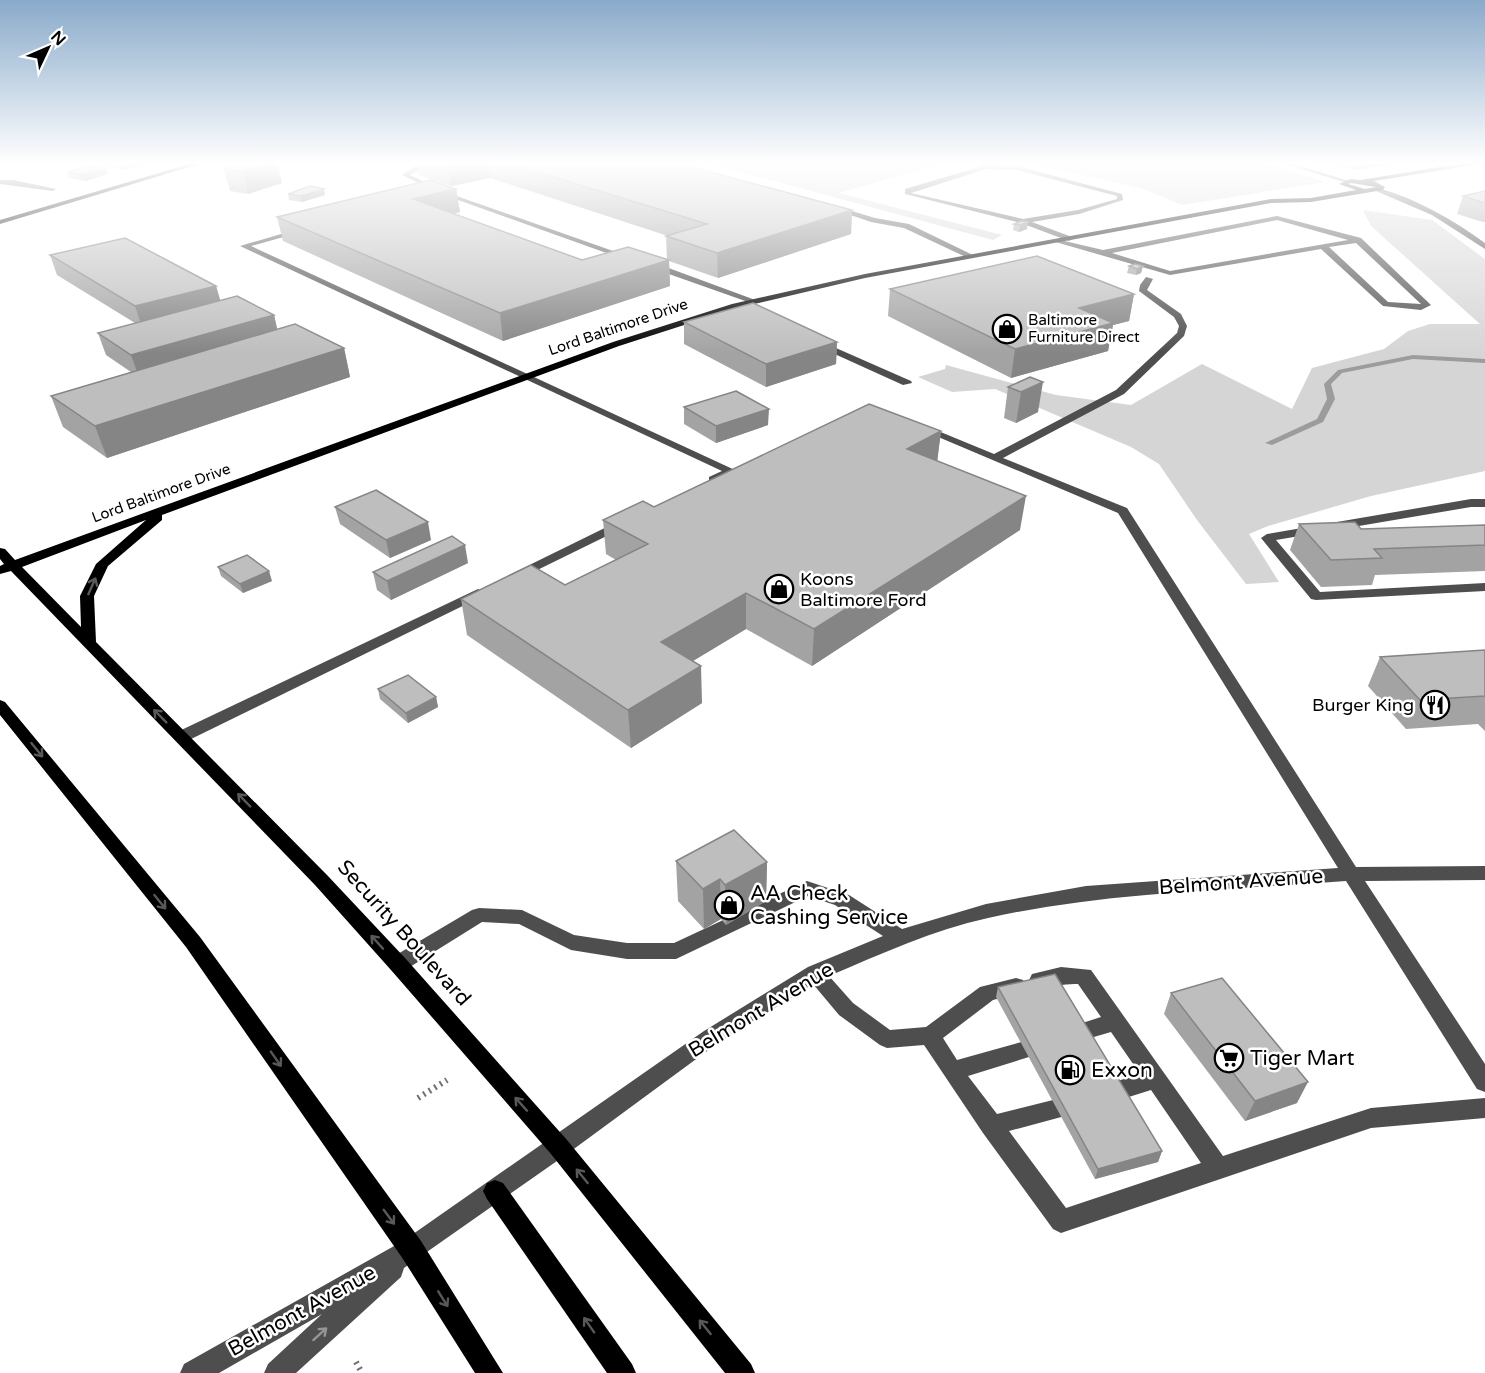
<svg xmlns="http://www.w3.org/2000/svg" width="1485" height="1373" viewBox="0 0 1485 1373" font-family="'Varela Round',sans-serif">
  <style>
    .green { fill: #d5d5d5 }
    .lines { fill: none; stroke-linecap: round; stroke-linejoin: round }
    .stream { fill: #9c9c9c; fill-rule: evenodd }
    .path { stroke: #707070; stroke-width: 6; stroke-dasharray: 2 4.5; stroke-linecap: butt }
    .minor { fill: #4e4e4e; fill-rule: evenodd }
    .major { fill: #000; fill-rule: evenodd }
    .wall { fill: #a3a3a3 }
    .shaded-wall { fill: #858585 }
    .building { fill: #bebebe; stroke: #858585; stroke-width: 1.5 }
    .oneway { stroke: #595959 }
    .oneway2 { stroke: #959595 }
    .labels { text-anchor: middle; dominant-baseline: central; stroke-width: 5; stroke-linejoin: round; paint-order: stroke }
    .far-poi-label { font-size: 15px; fill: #000; stroke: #fff; text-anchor: start }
    .far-street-label { font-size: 15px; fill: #000; stroke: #fff }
    .poi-label { font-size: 18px; fill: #000; stroke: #fff; text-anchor: start }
    .near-street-label { font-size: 21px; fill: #000; stroke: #fff }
    .near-poi-label { font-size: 21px; fill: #000; stroke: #fff; text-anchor: start }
  </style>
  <rect width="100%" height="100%" fill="#fff"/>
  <!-- green -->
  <g class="green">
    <path d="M703,162H948L839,193L1002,235L993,240Z"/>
    <path d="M1025,162H1258L1325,182L1182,205L1144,189Z"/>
    <path d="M1363,210L1432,220L1485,259V471L1371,496L1268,526L1249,534L1279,582L1246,584L1197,520L1159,464L1131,447L995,389L952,392L918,377L945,369L946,365L1056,395L1131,405L1202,364L1292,409L1312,368L1384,349L1408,331L1430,324H1480L1371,226Z"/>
  </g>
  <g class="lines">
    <!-- stream -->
    <path class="stream" d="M1413,355L1485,359V363L1413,359L1342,373L1331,384L1335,399L1323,422L1272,445L1265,443L1317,419L1327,399L1324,384L1338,370Z"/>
    <!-- path -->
    <g class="path">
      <path d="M418,1098L447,1080"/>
      <path d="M356,1362L362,1373"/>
    </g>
    <!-- minor -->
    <g class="minor">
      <path d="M429,162H438L410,175L448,193L633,258L626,260L444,195L402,175L414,167Z"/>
      <path d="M1277,162H1287L1349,181L1344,182Z"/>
      <path d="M986,165L1017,166L1122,194L1123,200L1079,214L1032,222L1072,237L1073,239L1069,241L1021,223L905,194V189ZM986,169L1017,170L1117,196V199L1078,210L1023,219L911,193Z"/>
      <path d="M0,180H13L56,189L53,191L0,184Z"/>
      <path d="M1378,188C1417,199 1452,219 1485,243V249L1432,215L1376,191Z"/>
      <path d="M832,205L875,218L909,224L975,256L968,258L904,228L871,222L830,208Z"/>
      <path d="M1277,216L1361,238L1431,305L1421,310L1383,306L1321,249L1170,275L1052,241L1056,239L1103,250ZM1277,220L1348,240L1170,271L1112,253ZM1356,243L1421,304L1388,302L1329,247Z"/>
      <path d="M298,229L305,231L251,246L737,471L717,481H709V477L722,471L240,246Z"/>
      <path d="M649,263H655L758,301L751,303L649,267Z"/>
      <path d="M1146,277L1153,279L1147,290L1181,314L1187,326L1184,336L1124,394L1003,458L1127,508L1356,867L1485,866V880L1365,881L1485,1064V1092L1477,1089L1346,881C1227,890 1105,892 988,918C933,930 881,954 829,976L853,1003L890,1030L926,1027L980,987L1016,978L1023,980L1026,986L1023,992L993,1000L943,1038L957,1060L1025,1041L1032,1044L1036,1050L1032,1056L968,1076L997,1114L1057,1099L1065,1102L1068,1109L1065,1116L1009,1131L1066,1208L1201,1163L1151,1090L1116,1101L1108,1098L1105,1091L1108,1084L1140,1074L1111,1032L1080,1041L1073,1038L1070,1032L1073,1026L1101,1017L1078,984C1064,983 1043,989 1032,986L1029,980L1032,974L1061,967L1091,970L1223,1156L1371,1108L1485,1098V1118L1371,1128L1061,1233L1053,1229L983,1133L924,1045L887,1048L880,1045L839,1015L813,984L718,1043L567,1154L404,1268L401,1277L296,1373H264L268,1364L322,1314L219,1373H180L184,1364L403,1241L704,1031L808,967L883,936L835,905L808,896L676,959H627L571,950L519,924L482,922L405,970L398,972L391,970L388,964L391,958L472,910L479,908L522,910L574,935L627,943H674L807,881L849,895L902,929L986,904L1086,886L1338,868L1118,513L917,428L922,425L926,426L994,454L1116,390L1177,333L1179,326L1174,317L1139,291L1140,285Z"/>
      <path d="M820,341L911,381L912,383L903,385L817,346L815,344Z"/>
      <path d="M1471,499H1485V507H1471L1276,540L1320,592L1485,583V591L1316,600L1311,599L1261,538L1267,534Z"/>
      <path d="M621,520L627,524L625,527L521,578L516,579L509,575Z"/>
      <path d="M478,589L485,593L483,596L187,741L181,742L173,737L175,733Z"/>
    </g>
    <!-- major -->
    <g class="major">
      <path d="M196,162H206L0,224V220Z"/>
      <path d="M1471,162L1485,163L1374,181L1385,187L1383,190L1311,202L1271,203L865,278L737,308L619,346L162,515V520L108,566L94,596L96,642L327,875L405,958L567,1140L751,1364L755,1373H725L551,1154L391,970L315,885L11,571L0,574V566L4,564L0,559V548L5,549L15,560L613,342L732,304L865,274L1271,199L1311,198L1356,190L1339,184L1350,179L1360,180ZM1351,183L1376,187L1365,189L1348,184ZM146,520L96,564L80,596L81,627L22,567Z"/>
      <path d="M0,700L5,702L200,937L421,1241L503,1373H475L403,1259L186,947L0,715Z"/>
      <path d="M495,1180L503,1183L632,1364L636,1373H607L487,1199L483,1191L487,1183Z"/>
    </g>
  </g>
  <!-- wall -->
  <g class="wall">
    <path d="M107,162H147V163L125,170L109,167Z"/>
    <path d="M248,162L282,183L248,194L230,191L224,169Z"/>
    <path d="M417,162H673L852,210L851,234L718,278L669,261L670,286L503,341L283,241L277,217L456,189L460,212L453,214L582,260H667L666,236H668L490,178L451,186L419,175Z"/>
    <path d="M1334,162H1409L1354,170L1334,164Z"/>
    <path d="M106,168L108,174L85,181L69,178L67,172Z"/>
    <path d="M1485,191V222H1483L1457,214L1463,196Z"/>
    <path d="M288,194L325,195L302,202L289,200Z"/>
    <path d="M1022,221L1027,229L1019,232L1013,230L1014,224Z"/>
    <path d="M50,255L216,286L220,301L274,315L277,329L344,348L350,377L107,458L63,427L51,396L131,372L106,355L98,333L135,323L57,275Z"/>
    <path d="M1129,266H1143L1141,273L1136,275L1127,273Z"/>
    <path d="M890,289L1134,294L1129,321L1113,325L1108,351L1011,378L888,316Z"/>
    <path d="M684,322L837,342L836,364L766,387L684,344Z"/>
    <path d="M1030,377L1038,412L1016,423L1004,418L1008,387Z"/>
    <path d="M684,407L768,425L716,443L684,424Z"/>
    <path d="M941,431L937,461L1020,530L812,666L746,629L693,661L702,703L631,748L467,635L461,599L565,585L616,560L606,554L603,520Z"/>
    <path d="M335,507L431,540L390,558L340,524Z"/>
    <path d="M1299,524L1361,529L1485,525V571L1375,575L1372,585L1321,587L1290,550Z"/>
    <path d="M468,563L391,600L377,590L373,572Z"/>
    <path d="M218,567L272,581L243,593L221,576Z"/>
    <path d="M1485,650V731L1478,724L1406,729L1368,686L1380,657Z"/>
    <path d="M378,689L436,697L438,707L408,723L380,699Z"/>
    <path d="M676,861L767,862L766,901L726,925L721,919L704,929L678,901Z"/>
    <path d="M998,987L1162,1151L1158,1162L1095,1179L996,997Z"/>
    <path d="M1171,993L1297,1103L1245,1121L1164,1014Z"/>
  </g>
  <!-- shaded-wall -->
  <g class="shaded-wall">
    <path d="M130,162H147V163L125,170L124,164Z"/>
    <path d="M277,162L282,183L248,194L243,172Z"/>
    <path d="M461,162H488L490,178L451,186L448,165Z"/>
    <path d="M1357,162H1409L1354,170Z"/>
    <path d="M106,168L108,174L85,181L83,175Z"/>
    <path d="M324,189L325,195L302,202L301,196Z"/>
    <path d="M456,189L460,212L417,222L413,199Z"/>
    <path d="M852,210L851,234L718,278L717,253Z"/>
    <path d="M1028,222L1027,229L1019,232L1020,225Z"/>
    <path d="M669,260L670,286L503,341L500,313Z"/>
    <path d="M1143,266L1141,273L1136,275L1137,269Z"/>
    <path d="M216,286L222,306L142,327L135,306Z"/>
    <path d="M1134,294L1129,321L1113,325L1108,351L1011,378L1015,349L1079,308Z"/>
    <path d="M274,315L279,337L139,377L131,355Z"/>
    <path d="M837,342L836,364L766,387V364Z"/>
    <path d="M344,348L350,377L107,458L95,426Z"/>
    <path d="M1043,382L1038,412L1016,423L1021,392Z"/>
    <path d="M769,409L768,425L716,443V426Z"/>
    <path d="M941,431L937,463L907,449Z"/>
    <path d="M1026,496L1020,530L812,666L814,629Z"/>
    <path d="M428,522L431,540L390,558L386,540Z"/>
    <path d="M465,545L468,563L391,600L387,581Z"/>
    <path d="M269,571L272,581L243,593L240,584Z"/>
    <path d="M746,593V629L663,679L661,642Z"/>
    <path d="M701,666L702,703L631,748L628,710Z"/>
    <path d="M436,697L438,707L408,723L406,713Z"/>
    <path d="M767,862L766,901L726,925L725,885Z"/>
    <path d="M720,879L721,919L704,929L703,889Z"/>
    <path d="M1308,1082L1297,1103L1245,1121L1255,1101Z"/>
    <path d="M1162,1151L1158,1162L1095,1179L1098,1169Z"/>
  </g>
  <!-- building -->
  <g class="building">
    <path d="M112,162H130L124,164Z"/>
    <path d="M248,162H276L243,172L224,169Z"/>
    <path d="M439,162H461L448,165Z"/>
    <path d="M505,162H673L852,210L717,253L666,236L707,224Z"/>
    <path d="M91,165L106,168L83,175L67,172Z"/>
    <path d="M430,180L456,189L413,199L582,260L628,247L669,260L500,313L277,217Z"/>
    <path d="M310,186L324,189L301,196L288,194Z"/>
    <path d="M1485,191V203L1463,196Z"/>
    <path d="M1022,221L1028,222L1020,225L1014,224Z"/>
    <path d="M125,238L216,286L135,306L50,255Z"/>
    <path d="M1037,256L1134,294L1079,308L1113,323L1015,349L890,289Z"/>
    <path d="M1135,264L1143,266L1137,269L1129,266Z"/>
    <path d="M237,296L274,315L131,355L98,333Z"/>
    <path d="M753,303L837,342L766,364L684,322Z"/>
    <path d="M295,324L344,348L95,426L51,396Z"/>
    <path d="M1030,377L1043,382L1021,392L1008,387Z"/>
    <path d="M736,391L769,409L716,426L684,407Z"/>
    <path d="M869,404L941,431L907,449L1026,496L814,629L746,593L661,642L701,666L628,710L461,599L531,565L565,585L648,544L603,520L643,501L654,507Z"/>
    <path d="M376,490L428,522L386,540L335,507Z"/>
    <path d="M1355,522L1361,529L1485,525V545L1374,549L1382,558L1331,560L1299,524Z"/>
    <path d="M452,536L465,545L387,581L373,572Z"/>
    <path d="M247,555L269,571L240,584L218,567Z"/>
    <path d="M1485,650V696L1420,700L1380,657Z"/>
    <path d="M408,675L436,697L406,713L378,689Z"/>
    <path d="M734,830L767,862L725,885L720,879L703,889L676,861Z"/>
    <path d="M1055,974L1162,1151L1098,1169L998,987Z"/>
    <path d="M1222,978L1308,1082L1255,1101L1171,993Z"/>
  </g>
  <!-- one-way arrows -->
  <defs><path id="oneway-shaft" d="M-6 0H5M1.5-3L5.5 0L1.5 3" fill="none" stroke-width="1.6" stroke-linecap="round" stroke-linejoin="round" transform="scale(1.5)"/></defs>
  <g class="oneway">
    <use href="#oneway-shaft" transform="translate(92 586) rotate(-66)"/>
    <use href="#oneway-shaft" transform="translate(160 716) rotate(-135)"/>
    <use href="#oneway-shaft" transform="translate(37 750) rotate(51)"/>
    <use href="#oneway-shaft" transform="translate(244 800) rotate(-134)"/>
    <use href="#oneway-shaft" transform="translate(160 902) rotate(51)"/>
    <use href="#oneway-shaft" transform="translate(377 942) rotate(-132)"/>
    <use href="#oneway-shaft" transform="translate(276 1059) rotate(55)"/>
    <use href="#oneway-shaft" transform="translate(521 1104) rotate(-132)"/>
    <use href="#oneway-shaft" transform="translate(582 1176) rotate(-129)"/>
    <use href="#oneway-shaft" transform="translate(389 1217) rotate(54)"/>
    <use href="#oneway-shaft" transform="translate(443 1299) rotate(58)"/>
    <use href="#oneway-shaft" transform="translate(589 1325) rotate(-125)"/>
    <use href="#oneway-shaft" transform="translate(705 1327) rotate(-129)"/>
  </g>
  <use class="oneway2" href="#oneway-shaft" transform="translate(320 1334) rotate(-42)"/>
  <!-- sky -->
  <linearGradient id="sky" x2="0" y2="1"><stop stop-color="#89aaca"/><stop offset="0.46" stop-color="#fff"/><stop offset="1" stop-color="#fff" stop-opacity="0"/></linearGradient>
  <rect width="1485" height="354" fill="url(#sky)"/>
  <!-- icons -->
  <defs>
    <g id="shop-ring" transform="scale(1.5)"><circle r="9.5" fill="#fff" stroke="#000" stroke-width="1.5"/><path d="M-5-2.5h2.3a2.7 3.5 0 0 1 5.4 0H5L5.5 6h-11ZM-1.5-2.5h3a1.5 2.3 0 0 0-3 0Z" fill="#000"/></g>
    <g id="restaurant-ring" transform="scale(1.5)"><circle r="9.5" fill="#fff" stroke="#000" stroke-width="1.5"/><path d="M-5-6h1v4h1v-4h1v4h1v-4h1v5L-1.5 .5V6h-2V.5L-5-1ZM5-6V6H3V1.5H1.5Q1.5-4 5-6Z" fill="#000"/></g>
    <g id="supermarket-ring" transform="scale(1.5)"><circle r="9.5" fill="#fff" stroke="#000" stroke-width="1.5"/><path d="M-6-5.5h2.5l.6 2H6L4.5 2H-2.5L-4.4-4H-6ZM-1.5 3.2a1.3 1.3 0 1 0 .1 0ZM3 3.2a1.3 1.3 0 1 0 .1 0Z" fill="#000"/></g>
    <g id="fuel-ring" transform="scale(1.5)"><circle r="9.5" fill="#fff" stroke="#000" stroke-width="1.5"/><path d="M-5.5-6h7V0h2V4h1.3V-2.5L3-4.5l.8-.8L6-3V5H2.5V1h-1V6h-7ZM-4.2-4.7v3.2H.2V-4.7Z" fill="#000"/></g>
  </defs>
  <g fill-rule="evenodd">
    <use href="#shop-ring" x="1007" y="329"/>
    <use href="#shop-ring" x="779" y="589"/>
    <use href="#restaurant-ring" x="1435" y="705"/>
    <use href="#shop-ring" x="729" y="905"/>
    <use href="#supermarket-ring" x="1229" y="1058"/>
    <use href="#fuel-ring" x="1070" y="1070"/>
  </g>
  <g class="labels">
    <!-- far-poi labels -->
    <g class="far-poi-label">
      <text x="1028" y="320">Baltimore<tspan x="1028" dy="17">Furniture Direct</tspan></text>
    </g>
    <!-- far-street labels -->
    <g class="far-street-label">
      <text transform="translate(618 327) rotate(-19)">Lord Baltimore Drive</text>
      <text transform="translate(161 493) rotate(-20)">Lord Baltimore Drive</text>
    </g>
    <!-- poi labels -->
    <g class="poi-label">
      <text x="800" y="579">Koons<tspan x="800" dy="21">Baltimore Ford</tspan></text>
      <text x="1414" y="705" text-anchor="end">Burger King</text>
    </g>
    <!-- near-street labels -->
    <g class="near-street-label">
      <text transform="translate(1241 882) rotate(-4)">Belmont Avenue</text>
      <text transform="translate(404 933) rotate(48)">Security Boulevard</text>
      <text transform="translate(761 1010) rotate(-31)">Belmont Avenue</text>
      <text transform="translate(302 1311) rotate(-29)">Belmont Avenue</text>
    </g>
    <!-- near-poi labels -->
    <g class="near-poi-label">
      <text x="750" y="893">AA Check<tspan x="750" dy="24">Cashing Service</tspan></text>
      <text x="1250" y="1058">Tiger Mart</text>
      <text x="1091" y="1070">Exxon</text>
    </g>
  </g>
  <!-- north arrow -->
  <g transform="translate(48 48) rotate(46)" stroke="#ffffff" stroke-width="4.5" paint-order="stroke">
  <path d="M0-4.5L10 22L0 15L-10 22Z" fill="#000000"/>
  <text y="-9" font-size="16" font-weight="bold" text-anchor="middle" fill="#000000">N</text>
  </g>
</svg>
